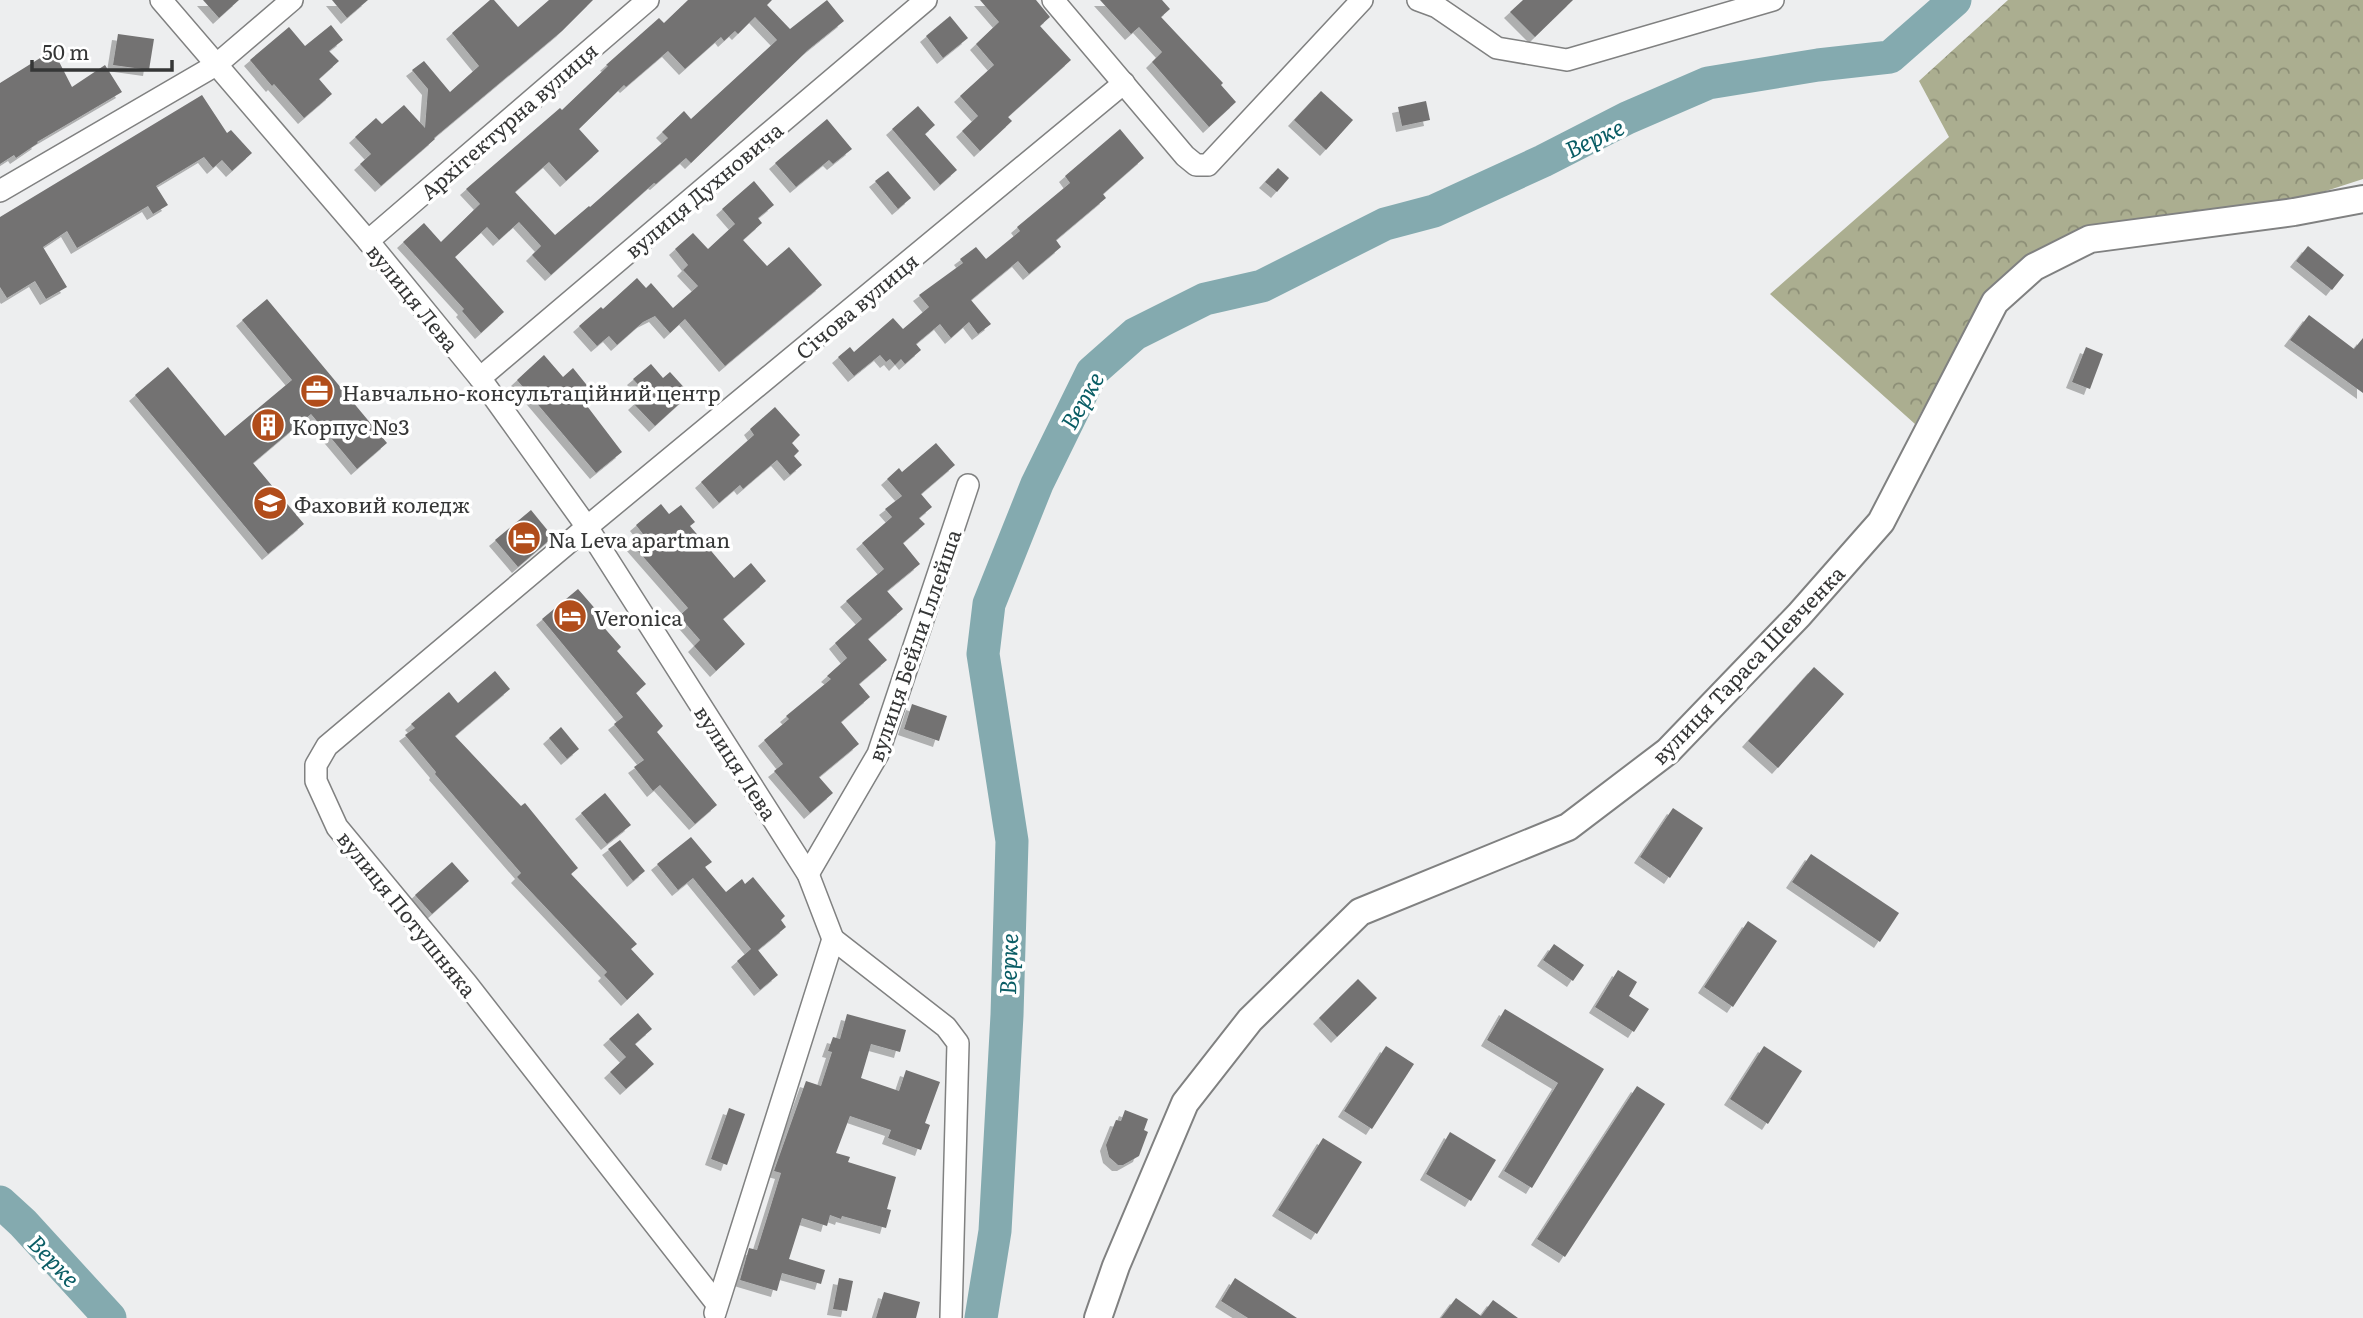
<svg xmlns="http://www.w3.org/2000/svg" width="2363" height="1318" viewBox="0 0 2363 1318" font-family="Literata,serif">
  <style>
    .forest { fill: url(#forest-crowns) }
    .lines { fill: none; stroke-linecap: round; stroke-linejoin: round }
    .river { stroke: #84aaaf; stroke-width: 33 }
    .building { fill: #737272; fill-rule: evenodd; filter: url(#shadow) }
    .minor-casing { stroke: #808181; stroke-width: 24 }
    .tertiary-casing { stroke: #808181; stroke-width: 30 }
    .minor { stroke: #fff; stroke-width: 21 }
    .tertiary { stroke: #fff; stroke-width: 26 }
    .labels { text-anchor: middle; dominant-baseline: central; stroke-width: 7; stroke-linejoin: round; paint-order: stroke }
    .street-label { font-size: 21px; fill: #353636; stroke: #fff }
    .poi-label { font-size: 21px; fill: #353636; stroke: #fff; text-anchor: start }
    .water-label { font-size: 23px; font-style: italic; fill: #0a5d65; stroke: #fff }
  </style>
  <defs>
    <pattern id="forest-crowns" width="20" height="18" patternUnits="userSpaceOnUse" patternTransform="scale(1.75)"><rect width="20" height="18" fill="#abae90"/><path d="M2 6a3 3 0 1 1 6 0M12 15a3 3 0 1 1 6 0" fill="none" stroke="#8c8e76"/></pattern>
    <filter id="shadow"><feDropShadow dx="-6" dy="6" stdDeviation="0" flood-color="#0004"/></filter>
  </defs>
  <rect width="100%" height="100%" fill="#edeeef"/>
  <!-- forest -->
  <path class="forest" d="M2008,0H2363V179L2295,201L2091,226L1984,297L1915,424L1770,294L1949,137L1919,81Z"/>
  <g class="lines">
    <!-- river -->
    <g class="river">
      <path d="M0,1202L23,1223L110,1318"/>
      <path d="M981,1318L995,1231L1007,1015L1012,841L983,654L989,604L1037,484L1092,372L1135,334L1205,299L1262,286L1385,224L1434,211L1543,161L1627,118L1708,83L1818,65L1890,57L1955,0"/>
    </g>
  </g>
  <!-- building -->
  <g class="building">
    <path d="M203,0H239L219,18Z"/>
    <path d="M332,0H368L347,18Z"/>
    <path d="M490,0H494L518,27L549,0H593L562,31L434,138L435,139L381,186L360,164L371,154L355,137L376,118L382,124L404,105L425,128L428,89L412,70L424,61L450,92L479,66L452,33Z"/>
    <path d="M688,0H772L767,5L790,29L827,0L844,21L808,50L691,163L686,158L656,184L654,183L551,275L532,255L541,246L519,222L499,240L487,227L455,257L504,312L481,333L462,311L464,309L403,242L424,223L441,242L480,204L466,189L560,108L562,110L608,66L606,65L659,18L664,23ZM755,17L777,40L691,119L684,111L662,132L668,138L590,207L589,206L555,235L515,192L549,162L566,181L599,151L579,129L624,85L626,87L668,51L685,69L721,37L724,41L735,31L738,34Z"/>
    <path d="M980,0H1036L1050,17L1040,26L1071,60L1008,117L1012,121L980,151L962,131L978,116L960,96L994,65L976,44L999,22Z"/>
    <path d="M1100,0H1162L1170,9L1161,17L1223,83L1221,85L1236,102L1209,127L1152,62L1162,52L1139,27L1131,34Z"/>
    <path d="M1523,0H1573L1535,37L1510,12Z"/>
    <path d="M950,16L968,38L943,58L926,36Z"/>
    <path d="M331,25L343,40L329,51L339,61L319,79L332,94L304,118L274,84L272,86L250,60L289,27L305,46Z"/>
    <path d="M118,34L154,39L149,70L113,65Z"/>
    <path d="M53,50L72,87L105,65L122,92L37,142L38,143L16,158L14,155L0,164V83Z"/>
    <path d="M1321,91L1353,120L1326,150L1294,120Z"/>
    <path d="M202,95L227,133L231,130L252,153L232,171L222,160L213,168L204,157L156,186L168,205L153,214L148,206L77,248L67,231L43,247L67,287L46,299L35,281L7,298L0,287V217Z"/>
    <path d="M1426,101L1430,120L1402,126L1398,107Z"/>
    <path d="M918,106L935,125L925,134L957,170L940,185L892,129Z"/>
    <path d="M827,119L852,149L833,164L829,160L796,187L775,163Z"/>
    <path d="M1120,129L1144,158L1103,194L1106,198L1056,240L1061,247L1029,274L1018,261L971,300L991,324L978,334L969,322L951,338L940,324L916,344L921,350L905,364L901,359L895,365L890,359L886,362L880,355L854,376L838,357L850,347L854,352L893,318L903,329L929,307L919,295L963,263L960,259L976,247L986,259L1020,231L1017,227L1070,183L1065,176Z"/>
    <path d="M1278,168L1289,178L1277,192L1265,182Z"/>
    <path d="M888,171L911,198L898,209L875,181Z"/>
    <path d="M754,181L774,205L758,218L762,223L743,240L767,266L789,247L822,285L725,366L685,319L670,333L655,316L643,322L617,345L609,336L597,346L579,326L601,307L603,309L637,278L646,288L651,283L673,308L698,286L683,270L688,265L675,249L693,233L708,249L735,224L722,209Z"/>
    <path d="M2308,246L2344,275L2332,290L2296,261Z"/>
    <path d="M267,299L387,443L357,469L311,414L253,463L304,524L268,554L135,395L168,367L225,436L292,380L242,320Z"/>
    <path d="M2309,315L2354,349L2363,338V393L2290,340Z"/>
    <path d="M2086,347L2103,354L2090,389L2072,382Z"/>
    <path d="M544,355L563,377L573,368L594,394L584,402L622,452L596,473L517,380Z"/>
    <path d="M651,364L663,378L670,372L690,394L655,426L634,404L646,393L633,379Z"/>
    <path d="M775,407L800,435L792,443L799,451L794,456L802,465L790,475L777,460L743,489L740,485L719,503L701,482L754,435L750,429Z"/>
    <path d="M936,443L955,465L921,494L932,507L919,518L925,524L903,543L920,564L887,591L903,609L868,639L887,660L859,684L870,697L841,722L859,744L819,777L833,793L810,813L774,771L783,764L764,740L789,719L786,716L831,679L827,676L847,658L835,643L862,619L846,601L884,569L862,543L892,517L885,509L902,496L887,479L899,468L902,472Z"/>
    <path d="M661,504L669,514L681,505L695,522L690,526L734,578L751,563L766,581L723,619L745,644L716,671L694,646L700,640L679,616L688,608L632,544L643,534L636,525Z"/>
    <path d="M531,510L553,537L518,567L495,540Z"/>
    <path d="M578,589L598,612L594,616L621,647L617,651L646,684L636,693L663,726L657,732L717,805L695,824L660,785L653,791L634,767L644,760L614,724L623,717L542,619Z"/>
    <path d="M1814,667L1844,694L1778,768L1748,741Z"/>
    <path d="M495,671L510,689L455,736L521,806L525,803L578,868L571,874L637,944L631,949L654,974L627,1000L604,975L607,972L517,877L521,873L435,774L436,772L405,735L415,728L411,724L449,692L458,703Z"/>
    <path d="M912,704L947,716L939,741L904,729Z"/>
    <path d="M561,727L579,749L567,759L549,738Z"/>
    <path d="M605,793L631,825L607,844L581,813Z"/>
    <path d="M1673,808L1703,828L1670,878L1640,857Z"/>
    <path d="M691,837L712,862L705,867L726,892L742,879L745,884L753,877L785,916L781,920L786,927L758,950L778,975L760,990L737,961L751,949L693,878L678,890L657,864Z"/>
    <path d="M620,840L645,871L633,881L608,849Z"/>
    <path d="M1811,854L1899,913L1880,942L1792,882Z"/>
    <path d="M452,862L469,881L432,914L415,895Z"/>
    <path d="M1748,921L1777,941L1733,1007L1704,987Z"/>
    <path d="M1554,944L1584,965L1573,981L1543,960Z"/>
    <path d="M1618,970L1637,982L1629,996L1649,1009L1634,1032L1595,1007Z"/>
    <path d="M1358,979L1377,998L1337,1037L1319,1018Z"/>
    <path d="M1505,1009L1604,1069L1532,1188L1504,1171L1558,1083L1487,1040Z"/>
    <path d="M638,1013L652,1029L635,1044L654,1064L626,1089L610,1072L626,1057L609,1039Z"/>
    <path d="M847,1014L906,1030L900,1052L871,1044L861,1078L899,1091L906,1070L940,1082L925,1123L930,1125L921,1150L888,1138L891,1130L850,1116L836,1153L850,1157L848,1162L896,1177L887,1209L891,1210L886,1228L842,1216L841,1219L830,1215L827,1226L802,1218L789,1259L825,1270L821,1284L782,1273L777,1291L740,1280L749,1248L757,1250L781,1173L774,1171L806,1081L821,1086L832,1052L828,1051L833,1037L840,1039Z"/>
    <path d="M1386,1046L1414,1064L1372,1129L1344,1111Z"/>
    <path d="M1764,1046L1802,1071L1768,1124L1730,1099Z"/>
    <path d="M1637,1086L1665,1104L1565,1257L1537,1239Z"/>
    <path d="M729,1108L745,1114L727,1165L711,1159Z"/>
    <path d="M1125,1110L1148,1119L1144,1130L1148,1132L1139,1156L1123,1165H1118L1109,1157L1106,1145L1116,1120L1121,1121Z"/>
    <path d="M1450,1132L1496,1160L1471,1201L1426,1174Z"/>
    <path d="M1323,1138L1362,1162L1317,1234L1278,1210Z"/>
    <path d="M839,1278L853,1281L847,1311L833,1309Z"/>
    <path d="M1235,1278L1297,1318H1248L1221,1301Z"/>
    <path d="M884,1292L920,1302L916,1318H876Z"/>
    <path d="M1456,1298L1481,1316L1493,1300L1518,1318H1441Z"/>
  </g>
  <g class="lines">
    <!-- minor casing -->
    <g class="minor-casing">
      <g id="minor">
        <path d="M161,0L368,241L480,378L587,527L808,874L833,939"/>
        <path d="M1053,0L1185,156L1196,165H1208L1362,0"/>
        <path d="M1418,0L1437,7L1497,48L1567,60L1773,0"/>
        <path d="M0,191L216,65L292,0"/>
        <path d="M368,241L648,0"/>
        <path d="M480,378L926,0"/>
        <path d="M808,874L878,754L968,485"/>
        <path d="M717,1304L467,984L337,827L316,781V765L327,746L587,527L1124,83"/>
        <path d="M715,1313L833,939L946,1027L958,1043L951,1318"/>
      </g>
    </g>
    <!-- tertiary casing -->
    <g class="tertiary-casing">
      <path id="tertiary" d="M1098,1318L1116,1266L1185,1103L1250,1020L1360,912L1568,827L1668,751L1799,615L1881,522L1995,302L2034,267L2090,239L2294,212L2363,199"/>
    </g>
    <!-- minor -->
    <use href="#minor" class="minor"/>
    <!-- tertiary -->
    <use href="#tertiary" class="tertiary"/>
  </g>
  <!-- icons -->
  <defs>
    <g id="office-disc" transform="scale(1.75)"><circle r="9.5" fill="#b14d1b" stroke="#fff"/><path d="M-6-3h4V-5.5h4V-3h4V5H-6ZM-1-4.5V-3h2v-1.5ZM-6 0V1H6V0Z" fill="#fff"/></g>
    <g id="building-disc" transform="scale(1.75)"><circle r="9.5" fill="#b14d1b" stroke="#fff"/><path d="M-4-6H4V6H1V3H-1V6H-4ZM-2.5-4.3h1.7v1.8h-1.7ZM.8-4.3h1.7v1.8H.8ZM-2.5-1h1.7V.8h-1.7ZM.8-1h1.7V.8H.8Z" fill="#fff"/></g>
    <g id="university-disc" transform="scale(1.75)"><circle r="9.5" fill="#b14d1b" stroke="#fff"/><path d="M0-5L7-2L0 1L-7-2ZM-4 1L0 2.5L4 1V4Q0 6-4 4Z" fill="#fff"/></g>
    <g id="hotel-disc" transform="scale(1.75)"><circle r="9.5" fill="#b14d1b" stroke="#fff"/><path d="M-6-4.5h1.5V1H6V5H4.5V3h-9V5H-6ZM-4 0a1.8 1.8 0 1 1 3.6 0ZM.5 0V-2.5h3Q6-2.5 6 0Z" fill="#fff"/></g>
  </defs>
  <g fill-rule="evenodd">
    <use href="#office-disc" x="317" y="391"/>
    <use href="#building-disc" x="268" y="425"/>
    <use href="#university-disc" x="270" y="503"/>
    <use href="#hotel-disc" x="524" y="538"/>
    <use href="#hotel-disc" x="570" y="616"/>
  </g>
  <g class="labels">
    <!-- street labels -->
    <g class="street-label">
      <text transform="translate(508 120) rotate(-41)">Архітектурна вулиця</text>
      <text transform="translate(703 189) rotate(-40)">вулиця Духновича</text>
      <text transform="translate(414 297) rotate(51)">вулиця Лева</text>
      <text transform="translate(856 305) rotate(-40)">Січова вулиця</text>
      <text transform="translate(913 645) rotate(-71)">вулиця Бейли Іллейша</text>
      <text transform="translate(1747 664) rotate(-46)">вулиця Тараса Шевченка</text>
      <text transform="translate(737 762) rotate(57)">вулиця Лева</text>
      <text transform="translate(408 913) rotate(51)">вулиця Потушняка</text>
    </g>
    <!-- poi labels -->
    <g class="poi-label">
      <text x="342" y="391">Навчально-консультаційний центр</text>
      <text x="292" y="425">Корпус №3</text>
      <text x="294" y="503">Фаховий коледж</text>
      <text x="548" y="538">Na Leva apartman</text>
      <text x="594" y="616">Veronica</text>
    </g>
    <!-- water labels -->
    <g class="water-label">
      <text transform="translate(1594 137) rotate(-25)">Верке</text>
      <text transform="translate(1081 400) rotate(-60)">Верке</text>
      <text transform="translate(1007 964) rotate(-88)">Верке</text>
      <text transform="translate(55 1260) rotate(46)">Верке</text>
    </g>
  </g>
  <!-- scale -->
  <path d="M32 60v10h140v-10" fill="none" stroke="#353636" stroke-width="3.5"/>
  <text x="42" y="60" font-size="21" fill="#353636" stroke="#ffffff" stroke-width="5" paint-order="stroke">50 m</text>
</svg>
